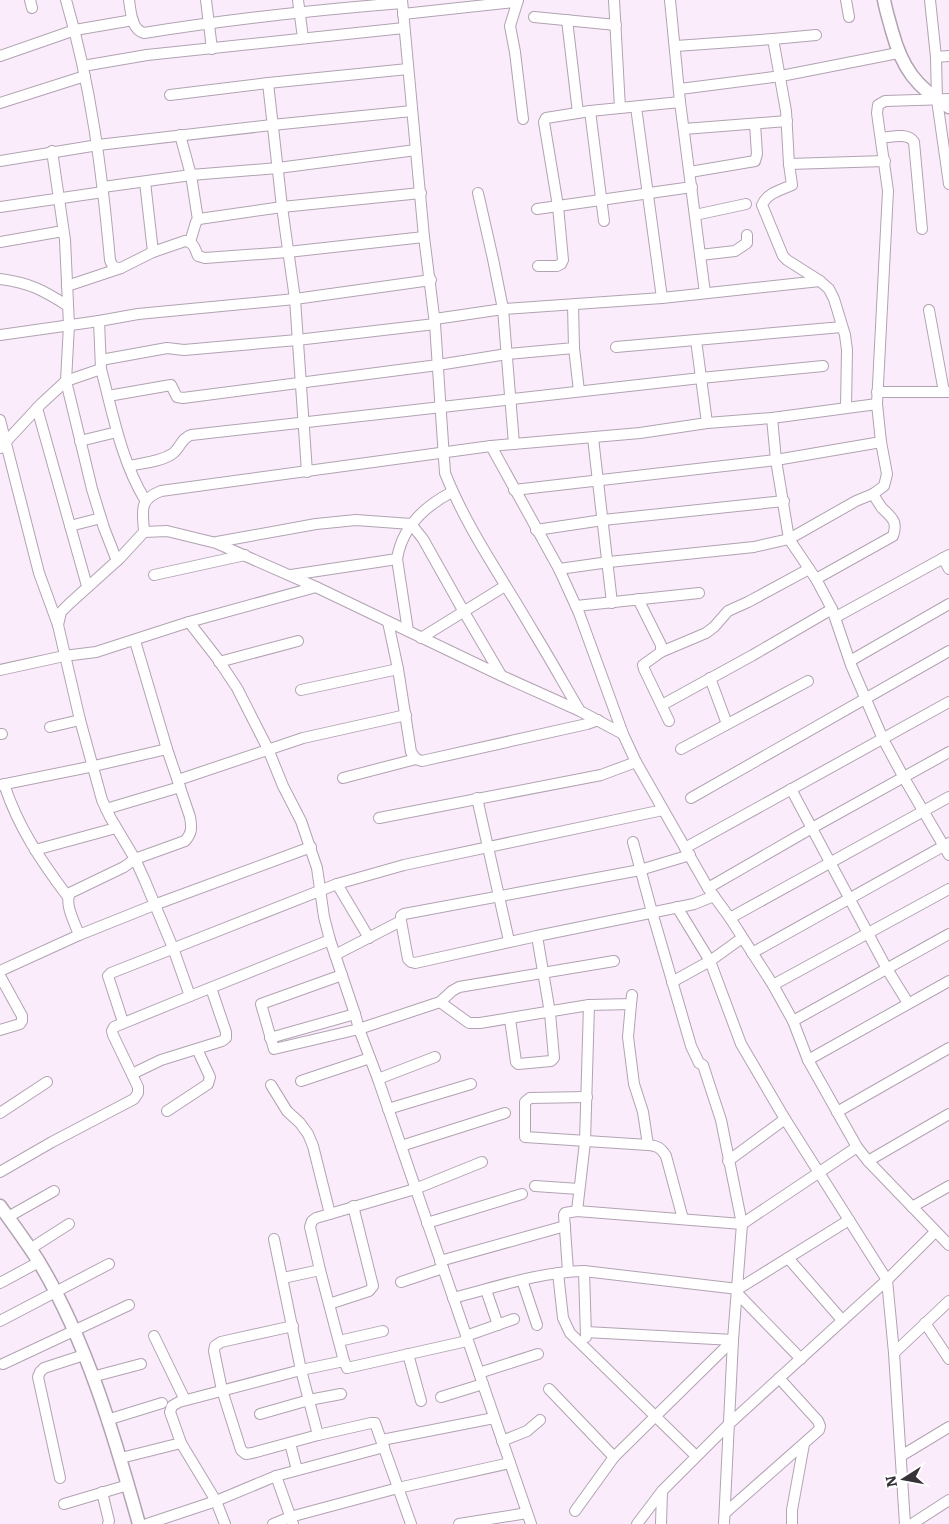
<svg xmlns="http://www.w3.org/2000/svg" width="949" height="1524" viewBox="0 0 949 1524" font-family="Literata,serif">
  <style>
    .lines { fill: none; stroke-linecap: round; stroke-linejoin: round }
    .minor-casing { stroke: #b1a3b2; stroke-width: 12 }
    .tertiary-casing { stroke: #b1a3b2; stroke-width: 15 }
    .minor { stroke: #fff; stroke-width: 10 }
    .tertiary { stroke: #fff; stroke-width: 12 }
  </style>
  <rect width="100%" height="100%" fill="#fbecfc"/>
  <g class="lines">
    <!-- minor casing -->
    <g class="minor-casing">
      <g id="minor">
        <path d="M30,0L32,8"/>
        <path d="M66,0C91,85 102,172 110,260C112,266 114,268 121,268L153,252L185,241C194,242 195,249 198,256L205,258L288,252L424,237"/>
        <path d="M129,0C131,12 131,29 144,33C230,19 315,10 402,3"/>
        <path d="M206,0L212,49"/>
        <path d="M298,0L303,38"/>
        <path d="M402,0L424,237L435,324L445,473C467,529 503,579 533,631C549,657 564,684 580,711"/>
        <path d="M518,0L510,26L515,52L523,119"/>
        <path d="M614,0L620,108"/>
        <path d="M670,0L680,102L705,293"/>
        <path d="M846,0L849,17"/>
        <path d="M930,0L936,57L937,100L949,184"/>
        <path d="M403,14L514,2L518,0"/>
        <path d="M534,17L616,25"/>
        <path d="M567,20L578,113"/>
        <path d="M816,35L773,39L786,111L789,164L792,185C781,190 767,193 762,205L783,256L787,260L820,281L829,289L834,299L845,335L847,350L846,407"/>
        <path d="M676,46L773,39"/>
        <path d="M0,56L75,30L133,20"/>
        <path d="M936,57L949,56"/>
        <path d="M83,66L147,55L404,28"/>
        <path d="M268,83L282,207L295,299L307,472"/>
        <path d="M680,89L781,76L898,53"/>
        <path d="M170,95L268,83L408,69"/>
        <path d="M0,103L85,76"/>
        <path d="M636,107L662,298"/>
        <path d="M590,111L604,221"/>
        <path d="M684,129L787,121"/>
        <path d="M180,135L191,175L198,220"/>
        <path d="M881,138C891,137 908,132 914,142L922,229"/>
        <path d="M52,151L65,240L69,325L66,381L92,489L104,528L117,561"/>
        <path d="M0,161L98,145L272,125L412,111"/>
        <path d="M789,164L885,161"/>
        <path d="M690,172L755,161L757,154L755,124"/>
        <path d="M145,182L153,252"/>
        <path d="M103,187L191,175L278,168L416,150"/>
        <path d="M478,193L493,259L503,309L514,444"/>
        <path d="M0,207L103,192"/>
        <path d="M537,209L692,187"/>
        <path d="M695,215L746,204"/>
        <path d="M0,242L63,231"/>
        <path d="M190,242L196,222L199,219L282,207L421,193"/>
        <path d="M700,255L735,251L747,243V235"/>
        <path d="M538,266H557L561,264L563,260L558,206L544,122L546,118L590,111L680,102"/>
        <path d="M0,279C30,283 43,290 68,306"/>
        <path d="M67,286L121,268"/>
        <path d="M929,310L944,392"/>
        <path d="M435,319L503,309L662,298L820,281"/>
        <path d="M0,335L99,321"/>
        <path d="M696,340L707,423"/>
        <path d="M616,347L842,327"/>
        <path d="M574,348L579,391"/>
        <path d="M101,360L167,348L184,350L297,340L435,324"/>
        <path d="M101,369C113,414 121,460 145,500"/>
        <path d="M877,392H949"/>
        <path d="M108,396L171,385L177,397L183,398L438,365L507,354L574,348L573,305"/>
        <path d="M37,408L87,586"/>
        <path d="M772,418L776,460L789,539L816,579L832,609L851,665L883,739L904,778L949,855"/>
        <path d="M0,420L39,573L58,625L80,720L102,800L110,817L135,859L145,881L173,948L190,996L330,940"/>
        <path d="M593,438L612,603"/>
        <path d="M80,441L117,432"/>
        <path d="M491,446L559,569L579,613L623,734L636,762L708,888L730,918L773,985L793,1021L808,1060L857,1147L868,1161L949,1245"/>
        <path d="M0,448L41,404L66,381L101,369L99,321L138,314L295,299L431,280"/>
        <path d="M129,466C142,463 160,462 172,454C180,449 181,438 191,435L701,378L823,366"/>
        <path d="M514,490L776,460L881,442"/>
        <path d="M70,526L101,518"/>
        <path d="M536,530L603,520L784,501"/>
        <path d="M144,532L167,531L216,543L316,587L502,676L580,711L623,734"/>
        <path d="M217,542L316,524L356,520L411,524L423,539L464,612L501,675"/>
        <path d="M943,558L949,569"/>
        <path d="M559,569L609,562L754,547L789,539L856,501L873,494L884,486L887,474L881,442L877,404L888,191L877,113L878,105L885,101L949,99"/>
        <path d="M154,575L245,555"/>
        <path d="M291,575L397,559"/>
        <path d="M816,579L893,536C898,521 892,518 882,508C879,504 876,499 873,494"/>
        <path d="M638,599L661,645V652L643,665L644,669L669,721"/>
        <path d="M576,606L699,593"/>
        <path d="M836,617L949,555"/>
        <path d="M189,622L316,587"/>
        <path d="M388,622L398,669L411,752L416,759L422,761L587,724L598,720"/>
        <path d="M58,625L61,612L69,604L120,558L144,532C143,511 138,500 161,491L491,446L640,433L707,423L772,418L877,404"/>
        <path d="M408,631L397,559C402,527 425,506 452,492"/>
        <path d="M421,638L505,586"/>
        <path d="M661,652L706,633L714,627L728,611L748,602L809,569"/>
        <path d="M850,661L949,604"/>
        <path d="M219,662L298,641"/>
        <path d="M0,670L64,656L96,652L189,622L217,658L237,688L268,749L283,786L301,821L317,868L324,917L330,940L355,1014L359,1029L378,1079L531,1524"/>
        <path d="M710,678L727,724"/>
        <path d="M301,690L398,669"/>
        <path d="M662,705L753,655L832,609"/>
        <path d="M50,727L80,720"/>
        <path d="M0,734H2"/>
        <path d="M681,749L808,681"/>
        <path d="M343,778L416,759"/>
        <path d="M178,780L303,738L406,715"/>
        <path d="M4,784C18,827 41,861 68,897"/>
        <path d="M0,785L94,766L167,749"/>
        <path d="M791,789L887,969L908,1003"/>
        <path d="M477,798L509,941"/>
        <path d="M691,798L949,651"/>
        <path d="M106,809L180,787"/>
        <path d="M379,818L601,775L636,762"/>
        <path d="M633,842L652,912L691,1046L699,1063L703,1065L721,1120L742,1224L733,1340L724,1524"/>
        <path d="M685,848L949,702"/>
        <path d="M35,850L116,828"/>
        <path d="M337,884L369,938"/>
        <path d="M708,888L812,828L949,752"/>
        <path d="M677,907L710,961L741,1044L785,1119L887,1280L894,1353L905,1524"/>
        <path d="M730,918L949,797"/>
        <path d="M401,921L408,959L411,962L415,963L537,936"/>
        <path d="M79,935C75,923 64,904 70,893L124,867L135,859L185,841C192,833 192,828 190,817L167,749L135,641"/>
        <path d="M752,953L949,843"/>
        <path d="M335,955L401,921V916L404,914L640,870L690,855"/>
        <path d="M0,971L79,935L154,905L311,847"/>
        <path d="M342,975L261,1004L274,1049L359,1029L440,1002L452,991L459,987L614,961"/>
        <path d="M0,976L22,1016V1021L20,1024L0,1030"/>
        <path d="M672,982L710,961L742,938"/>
        <path d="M773,985L949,889"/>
        <path d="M440,1002L469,1023H480L589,1005L631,1004L632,995"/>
        <path d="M631,1004L628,1037L634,1084L643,1112L648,1145"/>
        <path d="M510,1019L516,1062L518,1064L551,1061L554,1058L550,1013L537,936L694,904L714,896"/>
        <path d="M793,1021L949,934"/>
        <path d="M123,1022L108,976L111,973L337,884L404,865L663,810"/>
        <path d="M270,1038L355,1014"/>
        <path d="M808,1060L949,981"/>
        <path d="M132,1074L161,1060L222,1041L226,1038V1032L211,988"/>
        <path d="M378,1079L435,1057"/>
        <path d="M301,1081L370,1058"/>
        <path d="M271,1085L287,1111L300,1123L308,1134L313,1146L330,1214"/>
        <path d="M587,1097L530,1098L525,1102V1137L648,1145C658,1146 661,1148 666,1156L683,1219"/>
        <path d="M388,1109L471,1084"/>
        <path d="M167,1111L208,1084L210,1077L197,1049"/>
        <path d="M837,1112L949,1048"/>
        <path d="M0,1113L47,1082"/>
        <path d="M401,1146L505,1113"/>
        <path d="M728,1161L785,1119"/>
        <path d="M868,1161L949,1114"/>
        <path d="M0,1172L52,1142L134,1099L138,1093V1087L113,1035L112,1031L114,1027L190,996"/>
        <path d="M535,1186L579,1189"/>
        <path d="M912,1207L949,1186"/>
        <path d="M577,1211L585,1142L589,1005"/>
        <path d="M8,1217L54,1191"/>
        <path d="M427,1223L522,1194"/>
        <path d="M30,1249L69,1224"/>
        <path d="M788,1258L842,1320"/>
        <path d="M440,1261L565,1226"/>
        <path d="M568,1271L564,1215L565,1213L577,1211L742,1224L857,1147"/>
        <path d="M584,1271L586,1337"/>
        <path d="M558,1273L563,1318L570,1333L696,1456"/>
        <path d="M283,1278L320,1270"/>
        <path d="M522,1280L537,1325"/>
        <path d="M401,1282L443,1268"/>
        <path d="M0,1283L39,1262"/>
        <path d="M486,1290L498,1325"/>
        <path d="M737,1293L801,1359"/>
        <path d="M453,1298C496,1287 540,1272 584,1271L738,1289L849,1220"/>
        <path d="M329,1304L369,1291L373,1286L353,1206"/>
        <path d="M0,1321L109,1264"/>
        <path d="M925,1323L949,1359"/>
        <path d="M293,1326L221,1342L215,1346L214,1351L222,1390L241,1450L246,1454L252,1453L318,1435L371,1423H375L411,1524"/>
        <path d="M586,1332L733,1340"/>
        <path d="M154,1336L185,1400"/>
        <path d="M466,1336L514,1319"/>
        <path d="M339,1341L383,1331"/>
        <path d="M894,1353L949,1301"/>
        <path d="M408,1354L421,1401"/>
        <path d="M344,1361L320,1270L310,1227L312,1221L316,1218L415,1189L482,1162"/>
        <path d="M3,1364L129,1305"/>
        <path d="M479,1373L538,1354"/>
        <path d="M92,1377L141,1364"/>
        <path d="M549,1389L614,1457L733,1340"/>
        <path d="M441,1397L483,1384"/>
        <path d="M260,1414L309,1400L341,1394"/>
        <path d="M107,1420L162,1403"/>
        <path d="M318,1435L301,1370L344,1361L347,1368L467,1341"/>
        <path d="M382,1440L494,1418"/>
        <path d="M502,1441L527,1431L540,1420"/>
        <path d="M290,1443L297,1470"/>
        <path d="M901,1456L949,1427"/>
        <path d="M121,1458L181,1443"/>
        <path d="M276,1476L293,1524"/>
        <path d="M60,1478L38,1377L40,1372L44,1368L84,1355"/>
        <path d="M102,1492L109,1521L108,1524"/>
        <path d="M64,1504L128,1485"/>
        <path d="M575,1511L614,1457"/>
        <path d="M725,1513L819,1430L820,1426L818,1421L779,1378"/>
        <path d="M147,1524L216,1501L276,1476L384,1447"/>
        <path d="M225,1524L216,1501L181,1443L170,1412L172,1406L179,1402L301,1370L274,1239"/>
        <path d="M273,1524L290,1517L398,1488L510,1463"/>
        <path d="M459,1524L527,1513"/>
        <path d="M637,1524L662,1491L730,1423L887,1280L935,1232"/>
        <path d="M661,1524L662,1491"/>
        <path d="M792,1524V1510L804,1444"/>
        <path d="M912,1524L949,1500"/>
      </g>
    </g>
    <!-- tertiary casing -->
    <g class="tertiary-casing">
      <g id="tertiary">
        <path d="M884,0C886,11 889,20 892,31C902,68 916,87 949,107"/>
        <path d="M0,1206C13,1224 27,1243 39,1262C87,1342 114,1435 139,1524"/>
      </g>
    </g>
    <!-- minor -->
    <use href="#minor" class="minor"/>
    <!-- tertiary -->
    <use href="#tertiary" class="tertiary"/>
  </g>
  <!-- north arrow -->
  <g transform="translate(904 1479) rotate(259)" stroke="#ffffff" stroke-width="4" paint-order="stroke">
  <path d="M0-4L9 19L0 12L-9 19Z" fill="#373238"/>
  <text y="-8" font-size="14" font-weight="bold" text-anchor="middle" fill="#373238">N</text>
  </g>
</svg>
